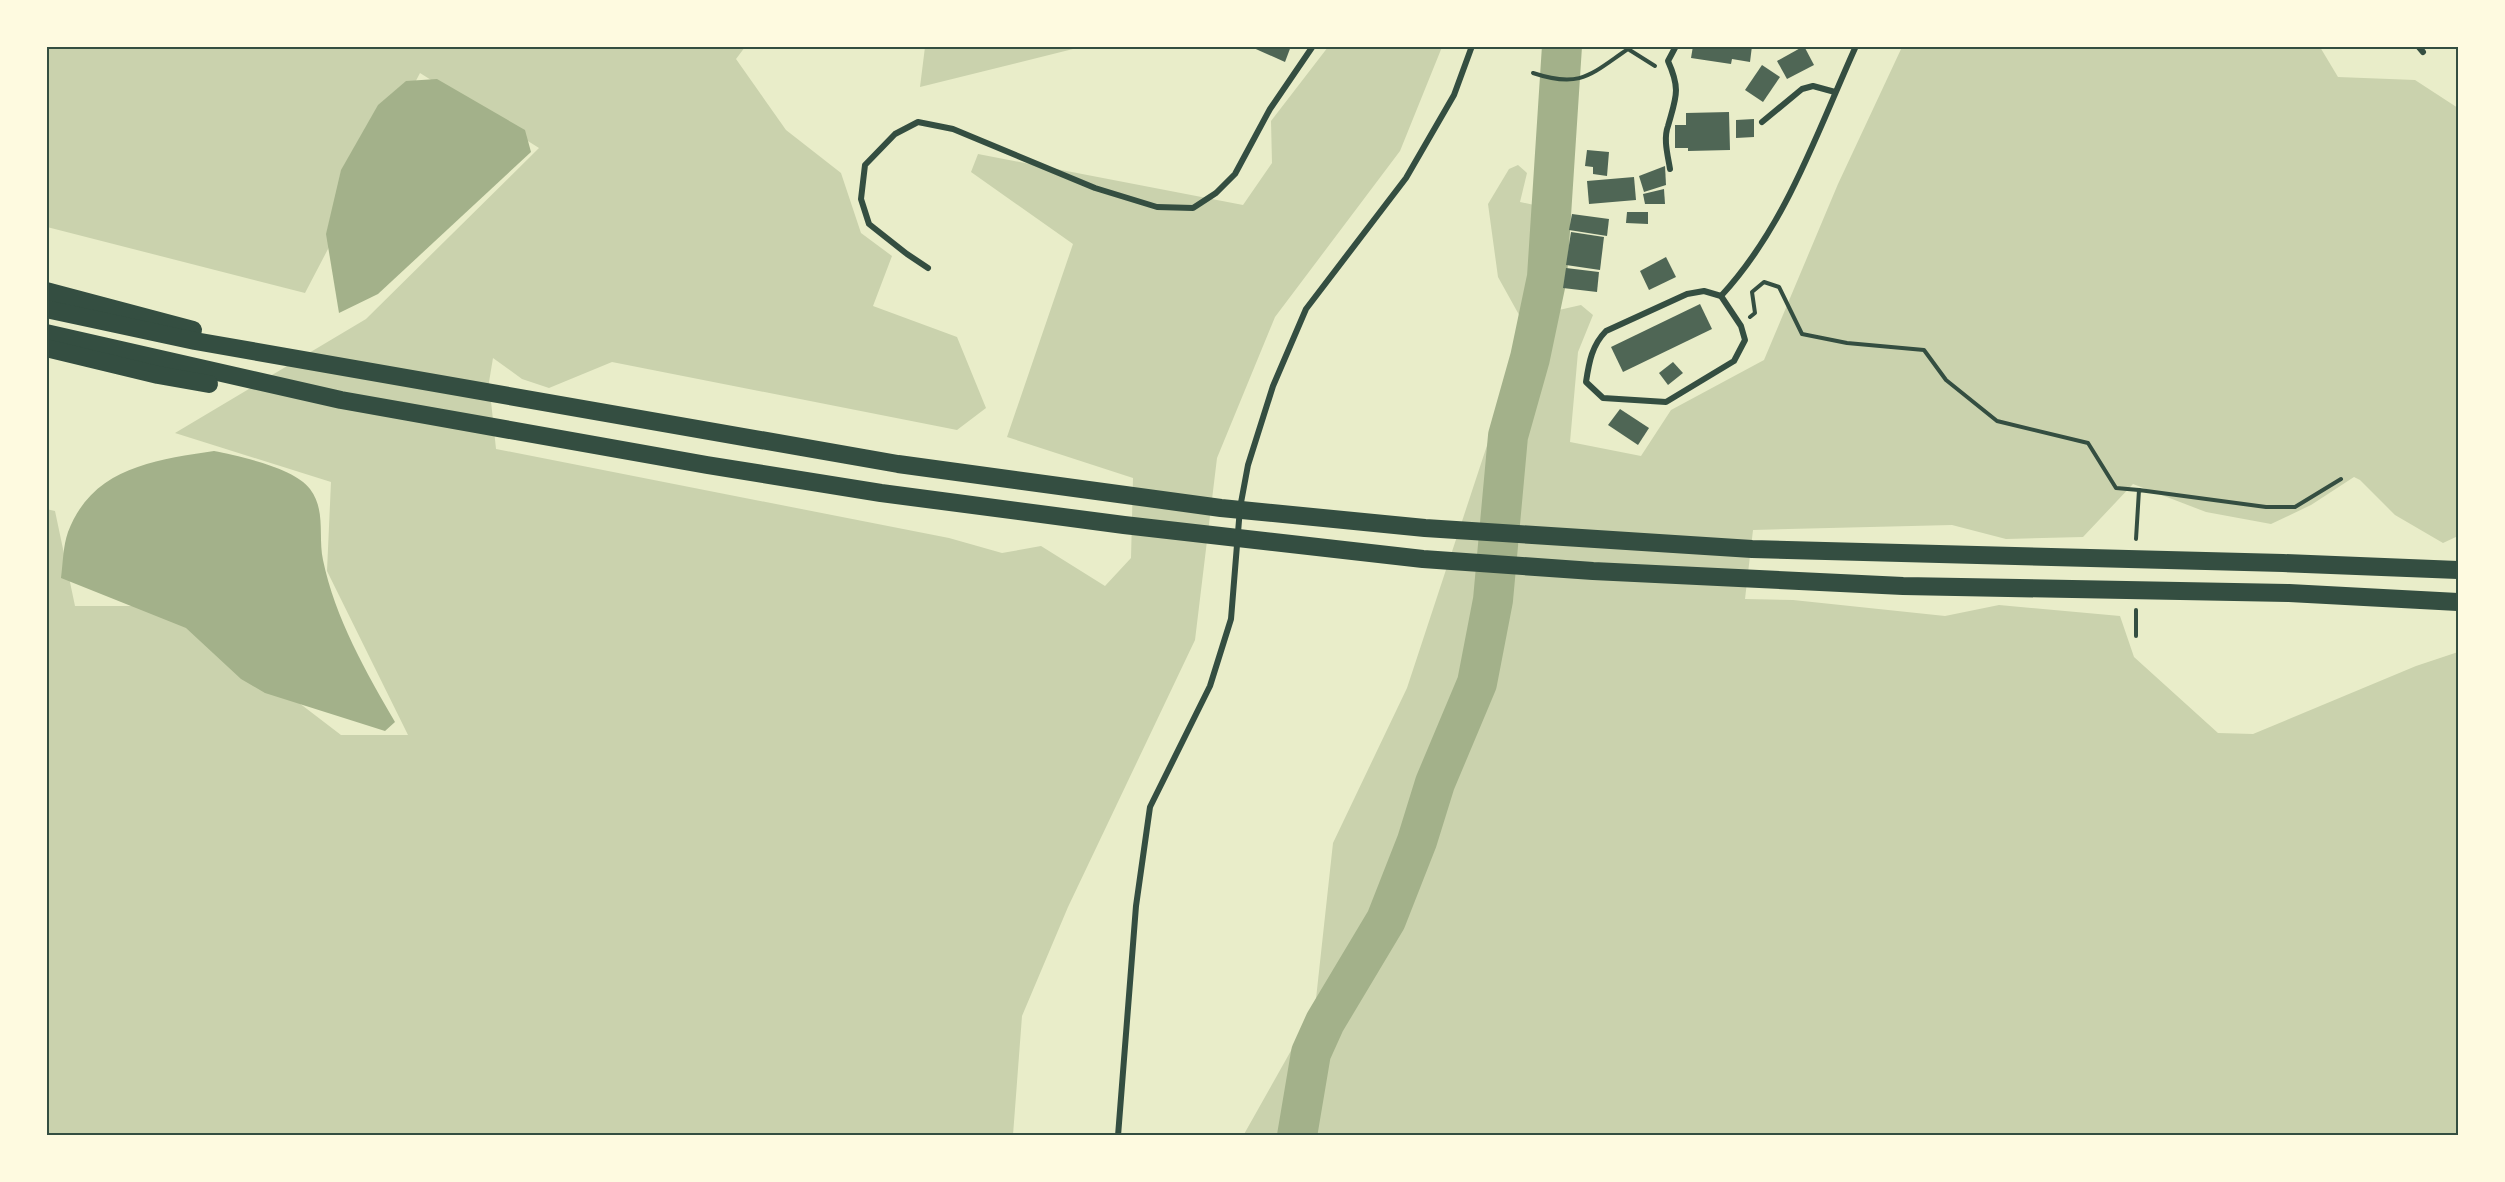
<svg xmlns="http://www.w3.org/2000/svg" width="2505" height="1182" viewBox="0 0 2505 1182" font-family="Helvetica,sans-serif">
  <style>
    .green { fill: #cad2ad }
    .water { fill: #a3b18a }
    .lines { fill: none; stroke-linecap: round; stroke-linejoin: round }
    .river { stroke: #a3b18a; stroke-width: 40 }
    .building { fill: #4f6655 }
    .path { stroke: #344e41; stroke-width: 4 }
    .minor { stroke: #344e41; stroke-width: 6 }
    .motorway { stroke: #344e41; stroke-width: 18 }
    .neatline { fill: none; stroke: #344e41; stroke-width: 2 }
  </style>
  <rect width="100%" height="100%" fill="#e9edc9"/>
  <!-- green -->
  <g class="green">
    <path d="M47,47H745L736,59L786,130L841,173L861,233L892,256L873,306L957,337L986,408L957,430L612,362L549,388L522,379L493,358L489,382L496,449L949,538L1002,553L1041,546L1105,586L1131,558L1133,478L1007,437L1073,244L971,172L978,154L1243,205L1272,163L1271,121L1328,47H1442L1400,151L1275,317L1217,458L1195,640L1068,907L1022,1016L1013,1135H47L46,509L55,511L75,606H172L341,735H408L327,571L331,482L175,433L366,319L539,148L420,73L305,293L47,227Z"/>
    <path d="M925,47V46L1081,47L920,87Z"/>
    <path d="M1902,47H2320L2338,77L2415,80L2458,108V536L2443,543L2395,515L2360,480L2354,477L2311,505L2271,524L2206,512L2133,484L2083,537L2006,539L1952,525L1753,530L1745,599L1793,600L1945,616L1999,605L2120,616L2134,657L2218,733L2253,734L2416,666L2458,652V1135L1243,1136L1315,1008L1333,843L1407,688L1503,397L1523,322L1498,277L1488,204L1509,169L1518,165L1527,173L1520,202L1543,207L1550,312L1581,305L1593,315L1578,352L1570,442L1641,456L1671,410L1764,360L1838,184Z"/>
  </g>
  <!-- water -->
  <g class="water">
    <path d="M437,79L525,130L531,152L378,294L339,313L326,234L341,170L378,105L406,81Z"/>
    <path d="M214,451C239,456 295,468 310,489C326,510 318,536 323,560C335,618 366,672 395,722L385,731L265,693L241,679L186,628L61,578C63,563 63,546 68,532C92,468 154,460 214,451Z"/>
  </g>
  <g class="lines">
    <!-- river -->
    <path class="river" d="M1297,1136L1311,1053L1325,1022L1386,920L1417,841L1435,783L1477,683L1493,600L1508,436L1530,358L1547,277L1562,46"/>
  </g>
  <!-- building -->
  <g class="building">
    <path d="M1249,46H1291L1285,62Z"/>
    <path d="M1693,46H1752L1750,62L1732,59L1731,64L1691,58Z"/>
    <path d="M1804,46L1814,65L1787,79L1777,61Z"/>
    <path d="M1762,65L1780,77L1763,102L1745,90Z"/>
    <path d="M1729,112L1730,150L1688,151V148H1675V125H1686V113Z"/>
    <path d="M1754,119V137L1736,138V120Z"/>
    <path d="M1587,150L1609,152L1607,176L1593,174V167L1585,166Z"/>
    <path d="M1665,166L1666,185L1644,192L1639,176Z"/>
    <path d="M1634,177L1636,200L1589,204L1587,181Z"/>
    <path d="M1664,189L1665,204H1645L1643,194Z"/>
    <path d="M1627,212H1648V224L1626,223Z"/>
    <path d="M1572,214L1609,219L1607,236L1569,230Z"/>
    <path d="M1571,232L1604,237L1600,270L1566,265Z"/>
    <path d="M1666,257L1676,277L1649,290L1640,271Z"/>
    <path d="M1566,268L1599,272L1597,292L1563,288Z"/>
    <path d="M1700,304L1712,329L1623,372L1611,347Z"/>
    <path d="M1673,362L1683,373L1668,385L1659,373Z"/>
    <path d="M1620,409L1649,428L1638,445L1608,425Z"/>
  </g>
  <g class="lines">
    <!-- path -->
    <g class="path">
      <path d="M1533,73C1581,89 1591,74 1628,49L1655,66"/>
      <path d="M1750,317L1755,313L1752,292L1764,282L1779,287L1802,334L1847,343L1924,350L1946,380L1997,421L2088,443L2116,488L2139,490"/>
      <path d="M2136,539L2139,490L2266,507H2295L2341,479"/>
      <path d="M2136,610V636"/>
    </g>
    <!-- minor -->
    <g class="minor">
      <path d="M2418,46L2423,52"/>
      <path d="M1762,122L1802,89L1813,86L1835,92"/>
      <path d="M1670,169C1668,156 1663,139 1668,126C1676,97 1681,90 1668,61L1676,46"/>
      <path d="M928,268L907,254L869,224L861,199L865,165L895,134L918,122L953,129L1095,188L1157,207L1193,208L1216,193L1235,174L1270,109L1313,46"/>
      <path d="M1704,291L1721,296L1741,326L1745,340L1734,361L1666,402L1603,398L1586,382C1589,362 1592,345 1606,331L1687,294Z"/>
      <path d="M1721,296C1786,226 1817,132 1856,46"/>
      <path d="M1118,1136L1136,906L1150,807L1210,686L1231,619L1240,508L1248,465L1273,386L1306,309L1406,178L1454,95L1472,46"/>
    </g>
    <!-- motorway -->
    <g class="motorway">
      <path d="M46,291L193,330"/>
      <path d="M46,309L195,341L898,464L1221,508L1425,528L1752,549L2283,563L2458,570"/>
      <path d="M46,333L341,400L707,465L881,493L1124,525L1423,559L1593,571L1903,586L2289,593L2458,602"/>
      <path d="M46,348L158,375L209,384"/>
    </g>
  </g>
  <!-- border -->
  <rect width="2505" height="1182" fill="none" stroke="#fefae0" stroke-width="96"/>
  <rect x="48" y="48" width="2409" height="1086" class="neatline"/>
</svg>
